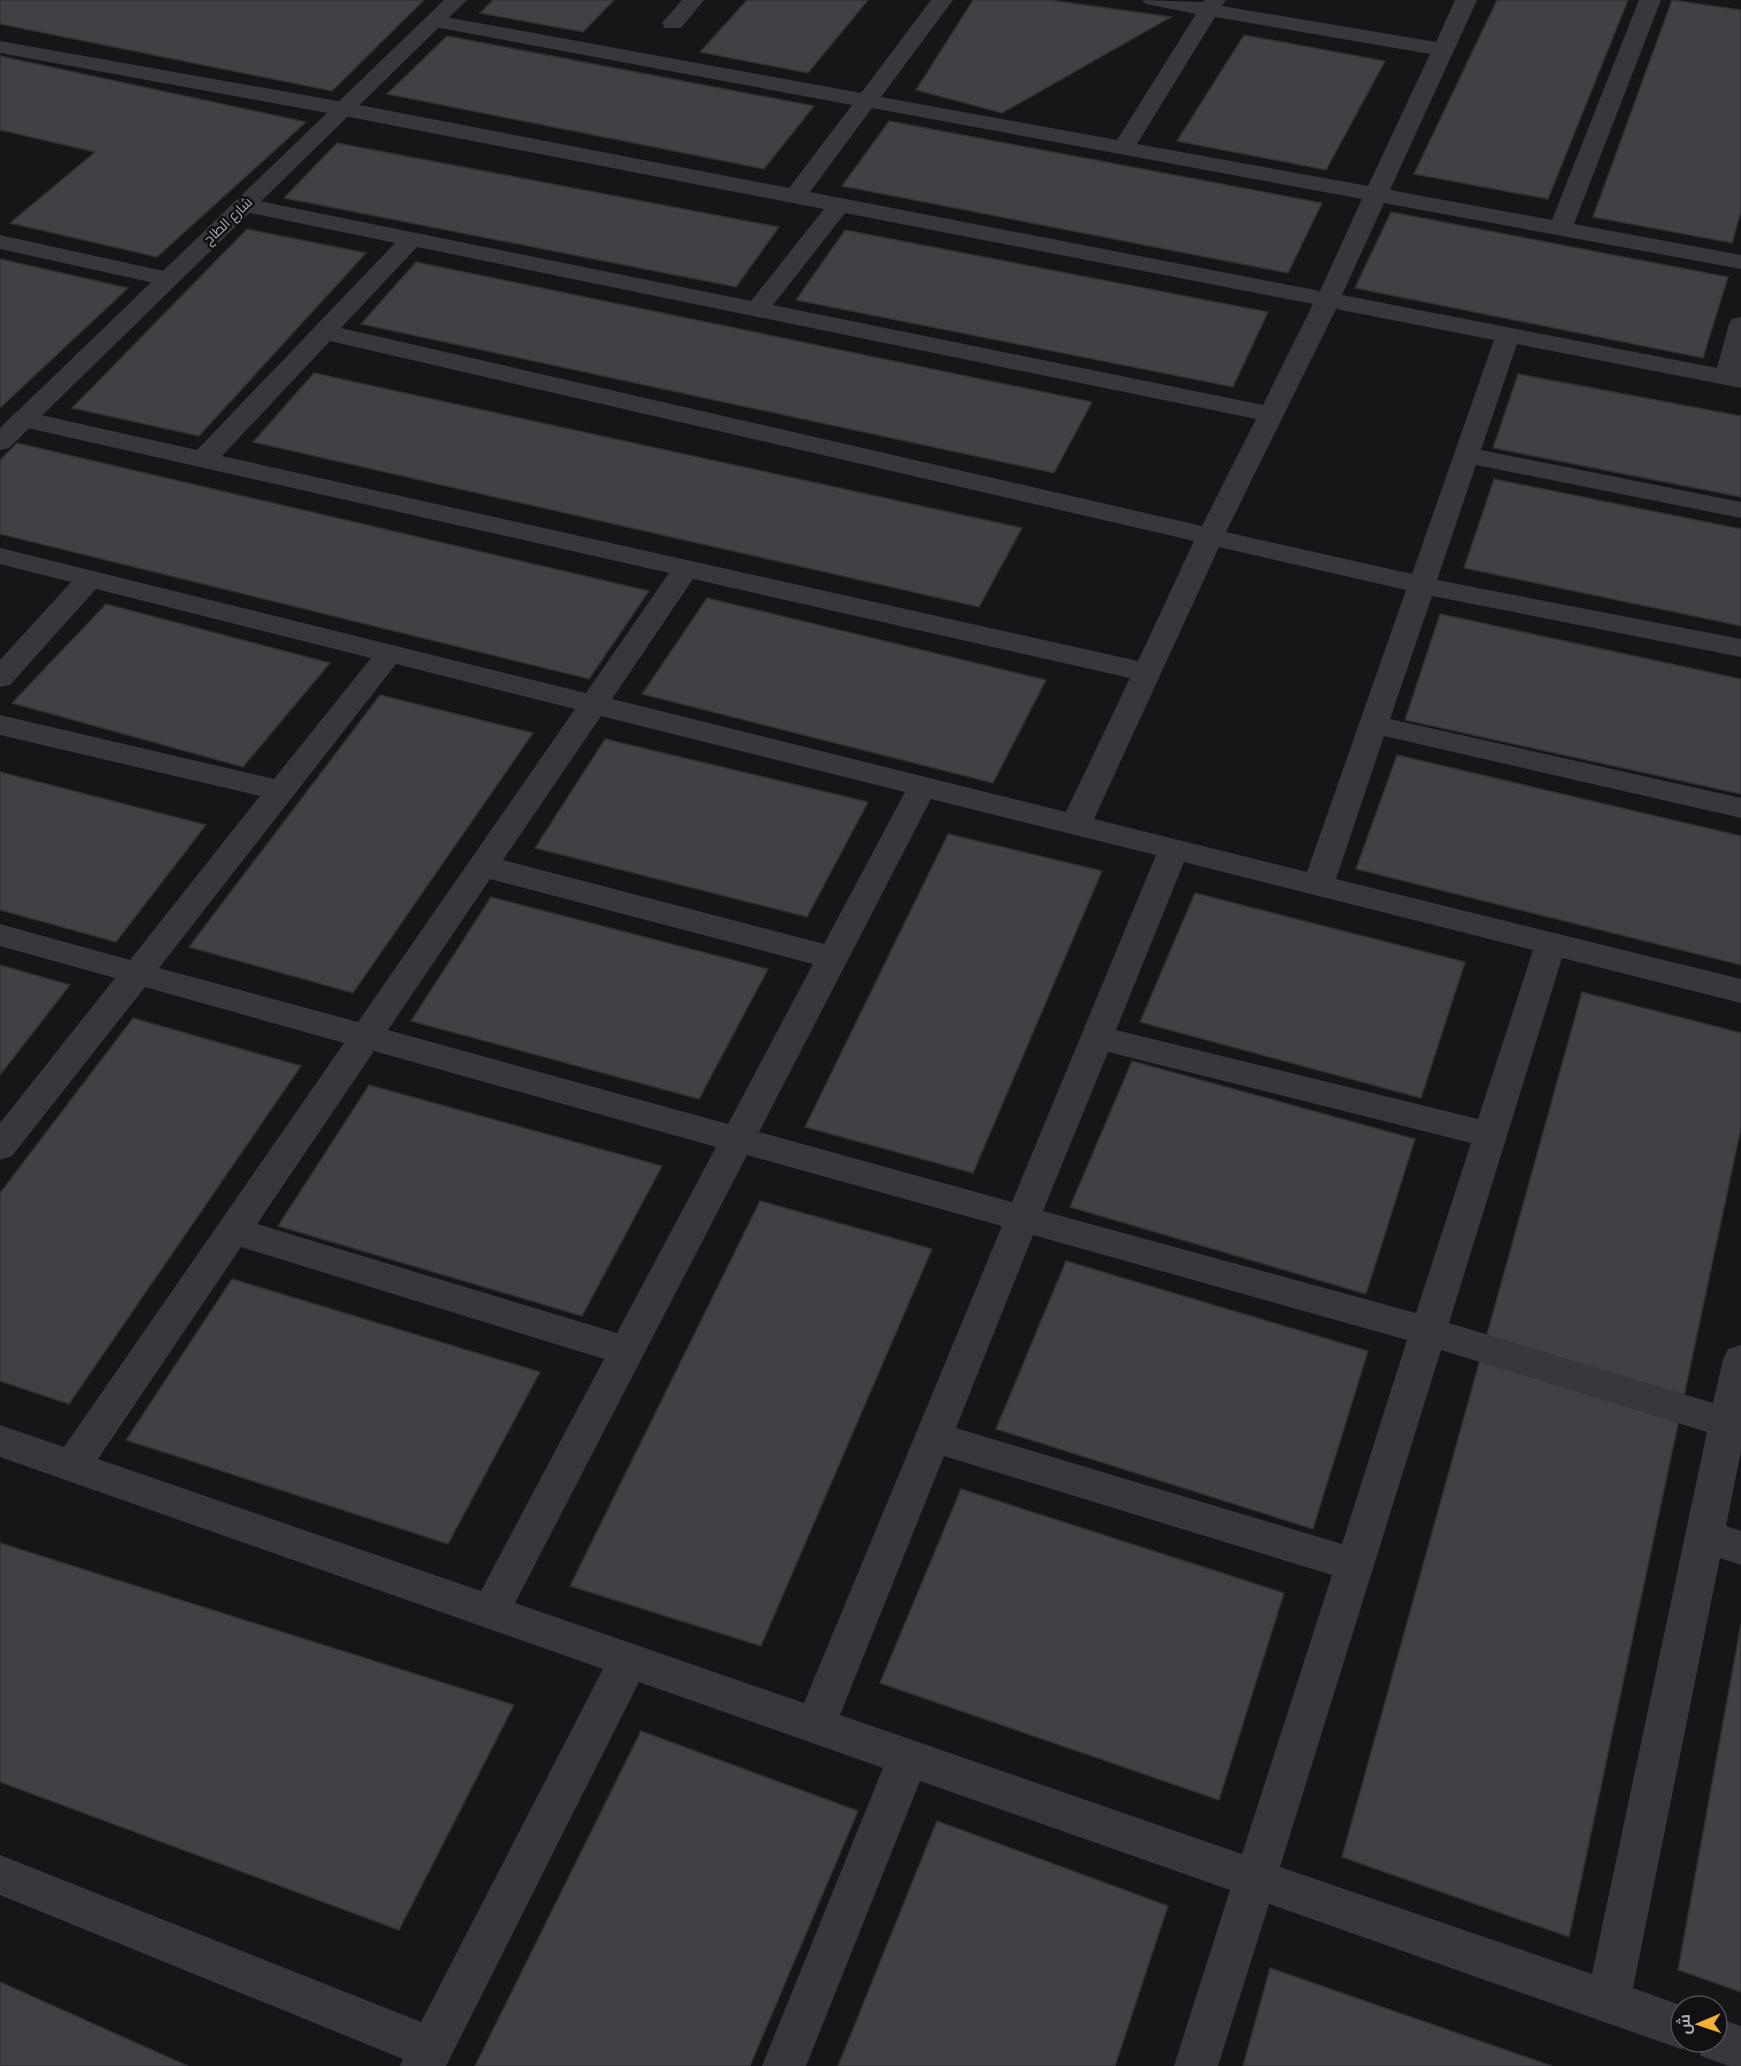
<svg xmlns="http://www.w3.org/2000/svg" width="1741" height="2066" viewBox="0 0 1741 2066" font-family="'Fira Sans',Cairo,sans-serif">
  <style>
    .building { fill: #404145; stroke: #303034; stroke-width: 1.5 }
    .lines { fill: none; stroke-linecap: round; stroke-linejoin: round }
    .minor { fill: #37383d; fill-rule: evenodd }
    .tertiary { fill: #37383d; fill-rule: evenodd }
    .labels { text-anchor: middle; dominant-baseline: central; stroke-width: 5; stroke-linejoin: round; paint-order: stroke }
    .far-street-label { font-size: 14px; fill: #a8adb8; stroke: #111113 }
  </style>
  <rect width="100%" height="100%" fill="#161618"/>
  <!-- building -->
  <g class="building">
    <path d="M0,0H424L332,91L0,24Z"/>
    <path d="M493,0H614L583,32L480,13Z"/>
    <path d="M747,0H868L808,73L700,52Z"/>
    <path d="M973,0H1050L1171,17L1002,113L916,90Z"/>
    <path d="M1497,0H1628L1548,199L1414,174Z"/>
    <path d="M1672,0L1741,10V211L1732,243L1593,217Z"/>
    <path d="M1244,35L1385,61L1326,170L1177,141Z"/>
    <path d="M447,36L814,106L764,169L387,94Z"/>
    <path d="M0,56L306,122L157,257L10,223L95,152L0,130Z"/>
    <path d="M889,121L1322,203L1288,273L842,186Z"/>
    <path d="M337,143L779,227L736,287L284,198Z"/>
    <path d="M1391,212L1728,277L1703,358L1355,288Z"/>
    <path d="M247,229L366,253L199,436L72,408Z"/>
    <path d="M845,230L1268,312L1233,387L796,300Z"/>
    <path d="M0,259L128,288L0,408Z"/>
    <path d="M416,262L1092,402L1054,473L361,324Z"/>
    <path d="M314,373L1022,528L979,607L253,442Z"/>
    <path d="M1518,374L1741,416V497L1493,448Z"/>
    <path d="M17,443L649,591L589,679L0,534V460Z"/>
    <path d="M1494,479L1741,529V626L1464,568Z"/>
    <path d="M707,598L1046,680L993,783L642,694Z"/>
    <path d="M106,604L330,663L243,767L12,703Z"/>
    <path d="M1440,614L1741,679V794L1405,720Z"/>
    <path d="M380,695L533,733L353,993L189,947Z"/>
    <path d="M605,739L868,802L807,917L535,848Z"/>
    <path d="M1397,755L1741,836V965L1356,869Z"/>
    <path d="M0,772L206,825L116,942L0,910Z"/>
    <path d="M948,834L1102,871L973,1173L805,1127Z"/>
    <path d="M1195,893L1465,962L1421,1098L1140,1022Z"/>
    <path d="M491,897L768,969L699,1099L411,1021Z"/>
    <path d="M0,965L70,985L0,1075Z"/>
    <path d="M1582,992L1741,1033V1128L1569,1937L1342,1857Z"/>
    <path d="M133,1018L301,1066L69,1404L0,1381V1193Z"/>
    <path d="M1132,1061L1415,1139L1366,1294L1070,1207Z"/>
    <path d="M369,1085L662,1166L582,1316L278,1226Z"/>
    <path d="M760,1201L932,1249L761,1646L570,1586Z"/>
    <path d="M1066,1261L1368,1351L1313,1529L996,1429Z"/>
    <path d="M232,1279L540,1372L448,1544L126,1440Z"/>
    <path d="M961,1489L1284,1593L1219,1800L880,1683Z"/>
    <path d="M0,1543L514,1705L399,1930L0,1782Z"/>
    <path d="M1741,1624V1992L1678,1970Z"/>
    <path d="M641,1731L858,1811L750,2066H475Z"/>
    <path d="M937,1821L1168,1906L1115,2066H838Z"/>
    <path d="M1270,1968L1552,2066H1243Z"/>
    <path d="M0,1982L188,2066H0Z"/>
  </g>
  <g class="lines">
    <!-- minor -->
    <g class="minor">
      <path d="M682,0H704L681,28H665L662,23Z"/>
      <path d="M931,0H953L881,97L1117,140L1196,14L1146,4L1142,0L1203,2L1204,0H1226L1222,6L1436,42L1455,0H1477L1390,190L1552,220L1639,0H1661L1574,224L1741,255V269L1384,203L1342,295L1717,368L1729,324L1732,319L1741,317V388L1517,344L1481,450L1741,502V518L1476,465L1437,580L1741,639V657L1432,596L1390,719L1741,798V818L1384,736L1336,879L1741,979V1003L1562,958L1449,1323L1713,1403L1723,1360L1728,1349L1741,1345V1451L1726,1526L1741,1531V1565L1720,1558L1633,1988L1683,2006H1681V2042H1717V2018L1741,2026V2066H1729L1701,2056L1696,2043L1681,2049L1269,1904L1218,2066H1174L1230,1890L920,1781L806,2066H762L883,1768L639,1682L446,2066H400L403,2059L0,1895V1855L421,2022L603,1669L0,1457V1425L64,1447L344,1043L145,987L12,1156L0,1160V1123L115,978L0,946V924L130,960L260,796L0,735V715L274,779L371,658L96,589L10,685L0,687V660L71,582L0,564V548L586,693L669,573L23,427L14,424L10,419L14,414L23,411L197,450L395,243L236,210L232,205L236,200L244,198L751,301L824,209L344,116L0,53V41L344,102L789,188L852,105L435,27L427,26L424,21L427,16L435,15L861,93ZM1215,17L1430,54L1368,186L1137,144ZM872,108L1362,199L1320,291L810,192ZM845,213L1313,304L1263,405L773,305ZM417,247L1256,419L1202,526L341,328ZM1336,309L1494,340L1412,574L1226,532ZM330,341L1194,541L1138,661L222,456ZM1219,547L1406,590L1307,872L1094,819ZM693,579L1130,678L1066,812L612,699ZM396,664L575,709L358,1022L159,968ZM601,716L905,792L824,944L503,860ZM931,799L1156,855L1012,1202L759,1132ZM1184,862L1533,950L1478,1119L1116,1030ZM490,879L813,964L728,1124L388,1030ZM374,1051L716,1147L617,1333L257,1224ZM1108,1052L1471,1143L1416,1313L1043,1211ZM747,1155L1002,1226L804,1703L515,1603ZM1033,1235L1407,1340L1342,1544L956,1428ZM241,1247L604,1359L481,1591L98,1459ZM1441,1350L1707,1432L1592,1974L1280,1867ZM944,1456L1332,1575L1242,1854L840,1715Z"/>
      <path d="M0,235L168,272L177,274L180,279L177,284L168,286L0,249Z"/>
    </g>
    <!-- tertiary -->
    <path class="tertiary" d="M444,0H467L9,448L0,450V428Z"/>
  </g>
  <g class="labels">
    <!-- far-street labels -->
    <g class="far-street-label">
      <text transform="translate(228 221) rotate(-44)">شارع الطاح</text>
    </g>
  </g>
  <!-- north arrow -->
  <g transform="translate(1699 2024) rotate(268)"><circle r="28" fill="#111113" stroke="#4d4f55" stroke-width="1.5"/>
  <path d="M0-4.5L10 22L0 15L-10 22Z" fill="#f2b134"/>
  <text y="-9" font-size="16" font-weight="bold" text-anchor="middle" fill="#a8adb8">ش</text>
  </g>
</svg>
